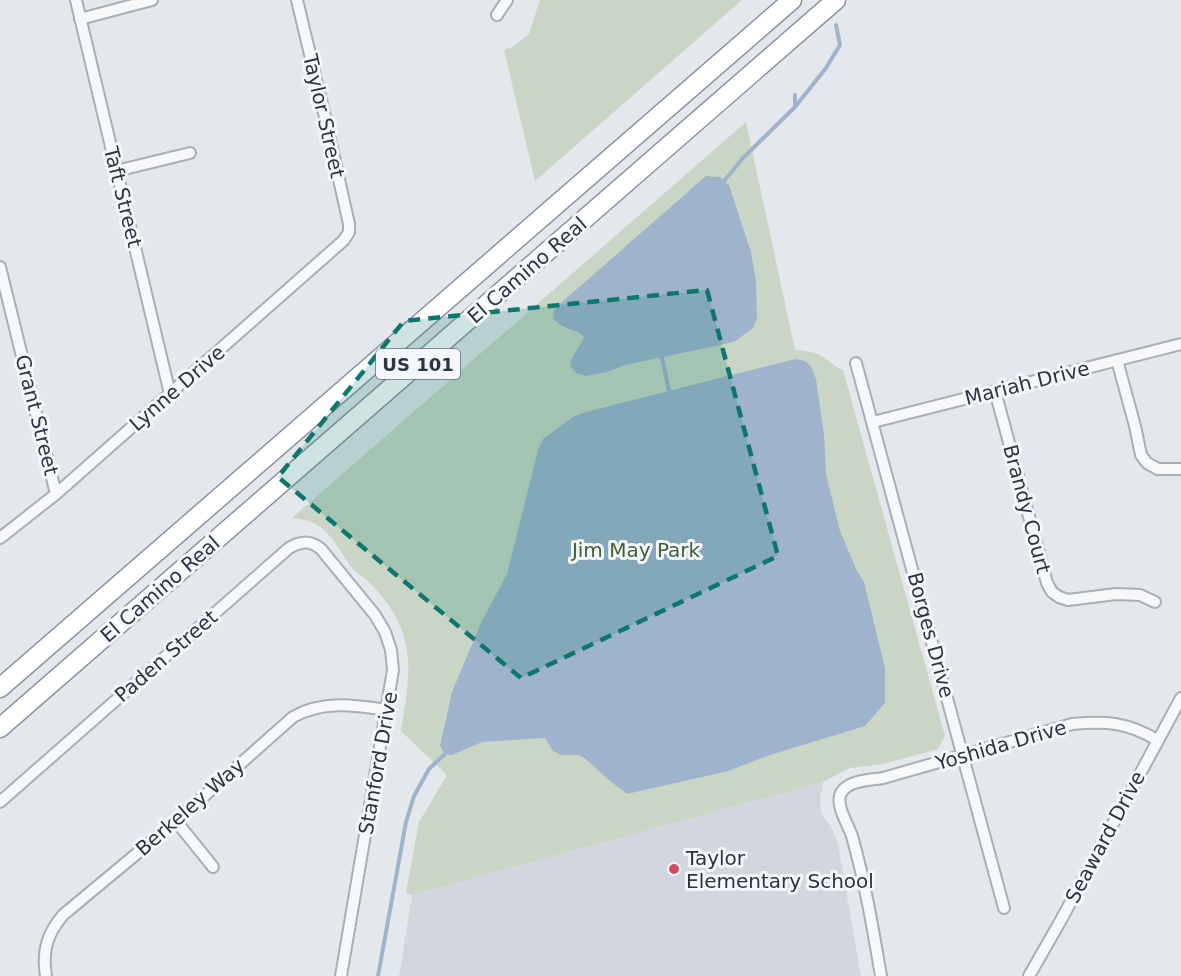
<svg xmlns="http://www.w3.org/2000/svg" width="1181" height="976" viewBox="0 0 1181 976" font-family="'DejaVu Sans',sans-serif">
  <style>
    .built { fill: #d2d6de }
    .green { fill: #c9d6c5 }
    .water { fill: #9fb4cc }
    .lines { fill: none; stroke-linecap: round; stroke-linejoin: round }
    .stream { stroke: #9fb4cc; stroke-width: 4 }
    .minor-casing { stroke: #a9aeb7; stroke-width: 14 }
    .motorway-casing { stroke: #8b94a3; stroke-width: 21 }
    .minor { stroke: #f7f8fa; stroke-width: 10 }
    .motorway { stroke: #fff; stroke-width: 18 }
    .marked { fill: #0f766e; fill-opacity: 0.2; stroke: #0f766e; stroke-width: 4.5; stroke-dasharray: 12 8; stroke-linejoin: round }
    .poi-dot { fill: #d1495b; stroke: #f4f6f9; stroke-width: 2 }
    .labels { text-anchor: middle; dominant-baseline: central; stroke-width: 6; stroke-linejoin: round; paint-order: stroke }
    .shield { fill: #f4f6f9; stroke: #676e7b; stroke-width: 1.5 }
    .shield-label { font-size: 18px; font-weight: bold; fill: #2b3445 }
    .street-label { font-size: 20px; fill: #2b3445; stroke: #f4f6f9 }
    .park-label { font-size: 20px; fill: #3f6138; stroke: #f4f6f9 }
    .poi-label { font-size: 20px; fill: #2b3445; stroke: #f4f6f9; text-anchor: start }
  </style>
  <rect width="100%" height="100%" fill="#e4e7ec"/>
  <!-- built -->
  <path class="built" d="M823,782L820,798L821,813L833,831L838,844L861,976H399L412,895Z"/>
  <!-- green -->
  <g class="green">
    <path d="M540,0H742L535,181L504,50L512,47L529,34Z"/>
    <path d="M746,122L795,350C806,351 816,352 825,358C832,363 836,368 843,370L945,736L938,749L883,764L850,768L823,782L412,895L406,892L419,822L447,775L401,731C409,680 418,642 383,598C379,592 373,586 368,581C363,577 357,574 353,569C334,544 328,520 292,518Z"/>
  </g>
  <!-- water -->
  <g class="water">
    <path d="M706,176L720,177L729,185L751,252L756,281L757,319L753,328L734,342L625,365L607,372L586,376L576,373L570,366C571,355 581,347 584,336C574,328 561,329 553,318L554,309Z"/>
    <path d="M795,359L805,361L811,366L816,379L824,435L826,474L840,531L857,571L864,582L885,668V703L865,726L770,755L728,771L627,794L610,781L587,760L579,755H561L553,751L545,738L482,742L452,755L445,754L440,746L452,692L481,623L507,574L538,450L543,439L573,417L586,412Z"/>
  </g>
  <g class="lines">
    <!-- stream -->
    <g class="stream">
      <path d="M795,95V106"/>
      <path d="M724,181L743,158L795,107L826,68L840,45L836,25"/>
      <path d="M662,357L669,391"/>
      <path d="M378,976L406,822L414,796L429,769L445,754"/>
    </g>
    <!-- minor casing -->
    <g class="minor-casing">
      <g id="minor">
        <path d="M76,0L170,394"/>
        <path d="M497,15L507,0"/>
        <path d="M80,19L152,0"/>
        <path d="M116,171L190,153"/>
        <path d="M0,267L56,494"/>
        <path d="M1117,360L1135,426L1141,455L1147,463L1158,469H1181"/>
        <path d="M856,363L1004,908"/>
        <path d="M995,391L1047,583L1052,592L1059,597L1068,600L1116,594L1140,595L1155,602"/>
        <path d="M873,422L1181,344"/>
        <path d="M0,538L56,494L344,240L349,232V224L325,117L297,0"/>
        <path d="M0,802L289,548C301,541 310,540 321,549L375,615L385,632L391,650L393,670L341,976"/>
        <path d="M176,821L213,867"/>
        <path d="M46,976C42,951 47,934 63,915L176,821L293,717C323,700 354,705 387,710"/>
        <path d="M881,976C873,929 865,882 852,836C848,824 835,805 841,793C848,780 871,780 883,778L1072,724C1106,721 1127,722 1157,740"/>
        <path d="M1029,976L1061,920L1181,698"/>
      </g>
    </g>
    <!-- motorway casing -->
    <g class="motorway-casing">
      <g id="motorway">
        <path d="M0,688L792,0"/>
        <path d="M0,728L836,0"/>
      </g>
    </g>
    <!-- minor -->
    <use href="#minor" class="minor"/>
    <!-- motorway -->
    <use href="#motorway" class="motorway"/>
  </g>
  <!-- marked area -->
  <path class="marked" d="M707,290L778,556L521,678L278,477L404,321Z"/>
  <!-- markers -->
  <circle class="poi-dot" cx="674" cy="869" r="6"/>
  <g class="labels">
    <!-- shield labels -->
    <rect class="shield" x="376" y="349" width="84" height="30" rx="4.5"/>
    <g class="shield-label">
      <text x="418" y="364">US 101</text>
    </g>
    <!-- street labels -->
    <g class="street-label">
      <text transform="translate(324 116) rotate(77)">Taylor Street</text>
      <text transform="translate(123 197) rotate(76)">Taft Street</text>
      <text transform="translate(527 270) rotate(-41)">El Camino Real</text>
      <text transform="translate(1027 383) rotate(-14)">Mariah Drive</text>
      <text transform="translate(177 388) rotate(-41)">Lynne Drive</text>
      <text transform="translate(37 415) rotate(76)">Grant Street</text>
      <text transform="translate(1027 509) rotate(75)">Brandy Court</text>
      <text transform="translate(160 589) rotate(-41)">El Camino Real</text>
      <text transform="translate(931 635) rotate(75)">Borges Drive</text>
      <text transform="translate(166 656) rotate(-41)">Paden Street</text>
      <text transform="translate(1001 745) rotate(-16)">Yoshida Drive</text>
      <text transform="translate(378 763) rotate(-80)">Stanford Drive</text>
      <text transform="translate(190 807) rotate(-41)">Berkeley Way</text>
      <text transform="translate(1105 837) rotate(-62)">Seaward Drive</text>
    </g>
    <!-- park labels -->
    <g class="park-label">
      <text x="636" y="550">Jim May Park</text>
    </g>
    <!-- poi labels -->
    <g class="poi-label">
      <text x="686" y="858">Taylor<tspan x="686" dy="23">Elementary School</tspan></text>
    </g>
  </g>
</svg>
